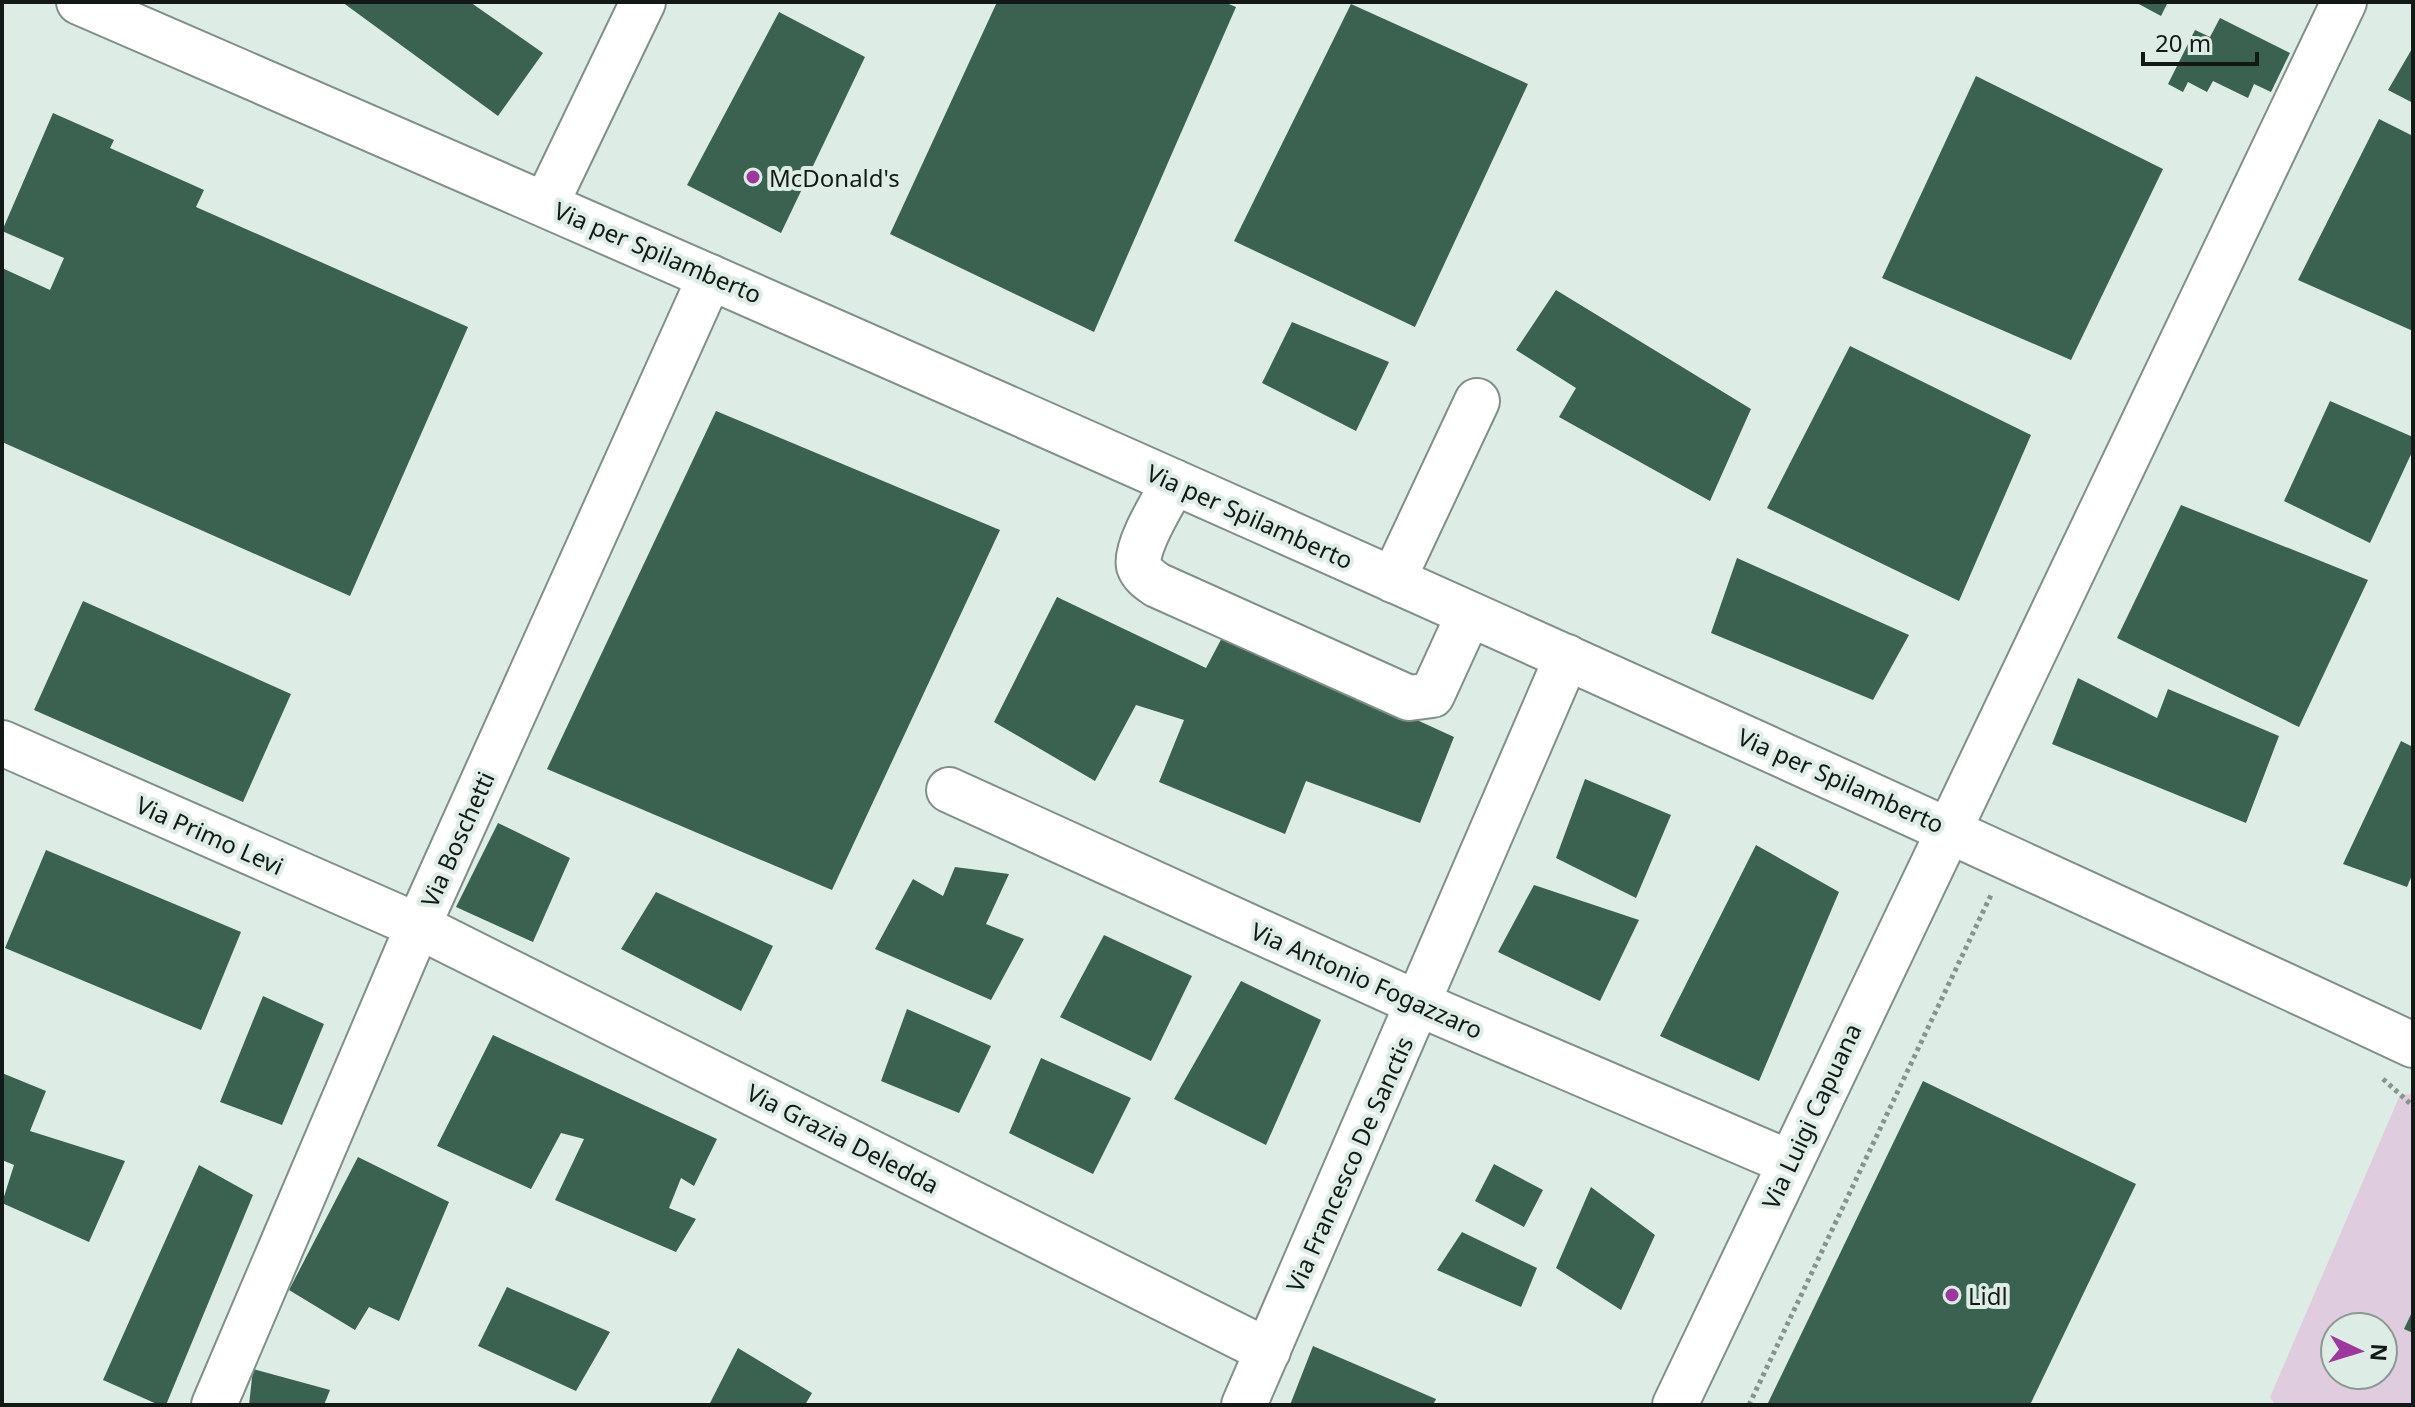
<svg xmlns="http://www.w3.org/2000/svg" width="2415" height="1407" viewBox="0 0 2415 1407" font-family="'Noto Sans',sans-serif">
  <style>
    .green { fill: #e0ccdf; fill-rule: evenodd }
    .building { fill: #3b6251 }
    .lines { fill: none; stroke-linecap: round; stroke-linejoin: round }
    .minor-casing { stroke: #808f88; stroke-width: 48 }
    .major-casing { stroke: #808f88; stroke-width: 48 }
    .path { stroke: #87938d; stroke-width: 5; stroke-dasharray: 4 4; stroke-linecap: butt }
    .minor { stroke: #fff; stroke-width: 44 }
    .major { stroke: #fff; stroke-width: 44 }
    .poi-dot { fill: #9c389e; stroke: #ddede5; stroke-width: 3 }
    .labels { text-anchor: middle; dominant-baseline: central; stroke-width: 8; stroke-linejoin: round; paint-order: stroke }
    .poi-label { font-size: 24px; fill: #131916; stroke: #ddede5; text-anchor: start }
    .street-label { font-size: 24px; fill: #131916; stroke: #ddede5 }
  </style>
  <rect width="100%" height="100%" fill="#ddede5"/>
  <!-- green -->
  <path class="green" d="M2413,1094V1405H2275L2270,1397L2400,1095ZM2335,1327H2383V1375H2335Z"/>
  <!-- building -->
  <g class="building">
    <path d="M342,2H470L543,53L498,116Z"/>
    <path d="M997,2H1224L1236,7L1094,332L890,234Z"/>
    <path d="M2135,2H2168L2161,16Z"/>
    <path d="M1351,4L1528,84L1415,327L1234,241Z"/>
    <path d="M779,12L865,57L781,233L687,185Z"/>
    <path d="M2220,18L2290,53L2271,92L2254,84L2248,98L2213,81L2207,92L2188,82L2183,92L2168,84L2195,30L2210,37Z"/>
    <path d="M2413,47V103L2388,90Z"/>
    <path d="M1976,76L2163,169L2071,360L1882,278Z"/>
    <path d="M53,113L114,140L110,148L204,190L196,207L468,327L350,596L2,442V268L50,290L64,258L2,231Z"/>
    <path d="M2379,119L2413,136V331L2298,280Z"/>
    <path d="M1556,290L1751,409L1710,501L1559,417L1576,388L1516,350Z"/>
    <path d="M1292,322L1389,362L1356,431L1262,383Z"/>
    <path d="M1850,346L2031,435L1959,601L1767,508Z"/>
    <path d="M2330,401L2413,437V450L2370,543L2284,501Z"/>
    <path d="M716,411L1000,530L832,890L547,769Z"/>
    <path d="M2181,505L2368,580L2299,727L2117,638Z"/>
    <path d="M1737,558L1909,635L1873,700L1711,633Z"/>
    <path d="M1057,597L1206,668L1225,632L1454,737L1420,823L1306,781L1285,834L1159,782L1184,720L1136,705L1095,781L994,722Z"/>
    <path d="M83,601L291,694L243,802L34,710Z"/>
    <path d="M2078,678L2157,718L2168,689L2279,736L2246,823L2052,744Z"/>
    <path d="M2401,741L2413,747V873L2407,887L2343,864Z"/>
    <path d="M1585,779L1671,815L1636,898L1556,858Z"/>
    <path d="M498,823L570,858L533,942L456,907Z"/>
    <path d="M1756,845L1839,892L1759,1081L1660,1036Z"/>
    <path d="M46,850L241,932L201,1030L5,948Z"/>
    <path d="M955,867L1009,874L986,924L1024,939L991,1000L875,949L913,879L943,896Z"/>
    <path d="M1534,885L1639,920L1600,1001L1498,952Z"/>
    <path d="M656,892L773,946L741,1011L621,949Z"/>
    <path d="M1104,935L1192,976L1151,1061L1060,1017Z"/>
    <path d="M1241,981L1321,1020L1266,1145L1174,1099Z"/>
    <path d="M263,996L324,1024L282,1125L220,1102Z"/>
    <path d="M907,1009L991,1046L959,1113L881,1081Z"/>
    <path d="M493,1035L717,1139L694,1186L681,1178L669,1208L696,1219L676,1252L555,1200L584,1139L561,1133L531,1189L437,1146Z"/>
    <path d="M1041,1058L1131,1098L1093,1174L1009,1133Z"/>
    <path d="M2,1073L46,1091L30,1131L125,1161L89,1242L2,1203L14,1165L2,1160Z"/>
    <path d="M1923,1081L2136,1184L2030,1405H1767Z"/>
    <path d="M358,1157L449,1202L399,1321L369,1307L355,1330L289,1290Z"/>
    <path d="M1494,1164L1543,1190L1524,1227L1475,1201Z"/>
    <path d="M199,1165L253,1195L166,1405H159L103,1380Z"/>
    <path d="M1591,1187L1655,1235L1621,1310L1556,1268Z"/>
    <path d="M1462,1232L1537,1268L1521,1307L1437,1270Z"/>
    <path d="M507,1287L610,1332L576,1391L478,1346Z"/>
    <path d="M2413,1310V1333L2404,1329Z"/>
    <path d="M1313,1346L1436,1399L1433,1405H1290Z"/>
    <path d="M738,1348L812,1393L805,1405H709Z"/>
    <path d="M253,1369L330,1390L324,1405H249Z"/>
  </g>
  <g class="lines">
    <!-- minor casing -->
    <g class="minor-casing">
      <g id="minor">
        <path d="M546,204L643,2"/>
        <path d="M1174,482C1165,499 1134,548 1139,566C1142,575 1150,580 1157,585L1409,698L1432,695L1469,614"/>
        <path d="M1393,580L1477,401"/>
        <path d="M2,743L418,926L1268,1351"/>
        <path d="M949,790L1419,1004L1788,1162"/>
        <path d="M214,1405L418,926L710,277"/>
        <path d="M1244,1405L1567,657"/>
        <path d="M1675,1405L2344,2"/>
      </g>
    </g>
    <!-- major casing -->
    <g class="major-casing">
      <path id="major" d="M79,2C861,341 1641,685 2413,1045"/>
    </g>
    <!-- path -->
    <g class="path">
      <path d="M2383,1079L2413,1106"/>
      <path d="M1749,1405L1991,895"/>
    </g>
    <!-- minor -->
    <use href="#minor" class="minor"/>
    <!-- major -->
    <use href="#major" class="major"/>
  </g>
  <!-- markers -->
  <g class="poi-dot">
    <circle cx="753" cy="177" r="8"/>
    <circle cx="1952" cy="1295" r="8"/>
  </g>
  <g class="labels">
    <!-- poi labels -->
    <g class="poi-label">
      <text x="769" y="177">McDonald's</text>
      <text x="1968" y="1295">Lidl</text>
    </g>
    <!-- street labels -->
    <g class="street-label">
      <text transform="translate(658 252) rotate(23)">Via per Spilamberto</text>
      <text transform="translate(1250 516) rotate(24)">Via per Spilamberto</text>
      <text transform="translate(1841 780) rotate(24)">Via per Spilamberto</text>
      <text transform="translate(210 835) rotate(24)">Via Primo Levi</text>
      <text transform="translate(457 839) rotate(-66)">Via Boschetti</text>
      <text transform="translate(1367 980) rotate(24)">Via Antonio Fogazzaro</text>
      <text transform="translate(1811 1116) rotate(-65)">Via Luigi Capuana</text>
      <text transform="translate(843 1138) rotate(27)">Via Grazia Deledda</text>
      <text transform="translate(1349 1164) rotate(-66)">Via Francesco De Sanctis</text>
    </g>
  </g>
  <!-- border -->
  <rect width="2415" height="1407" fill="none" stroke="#131916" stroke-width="8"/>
  <!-- north arrow -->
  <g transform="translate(2359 1351) rotate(94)"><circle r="38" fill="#ddede5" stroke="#8c9892" stroke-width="2"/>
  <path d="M0-6L14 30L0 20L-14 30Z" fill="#9c389e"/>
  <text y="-12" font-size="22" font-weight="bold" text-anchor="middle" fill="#131916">N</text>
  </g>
  <!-- scale -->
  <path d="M2143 52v12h114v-12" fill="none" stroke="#131916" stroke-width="4"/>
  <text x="2155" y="52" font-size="24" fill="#131916" stroke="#ddede5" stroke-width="6" paint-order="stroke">20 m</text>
</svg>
